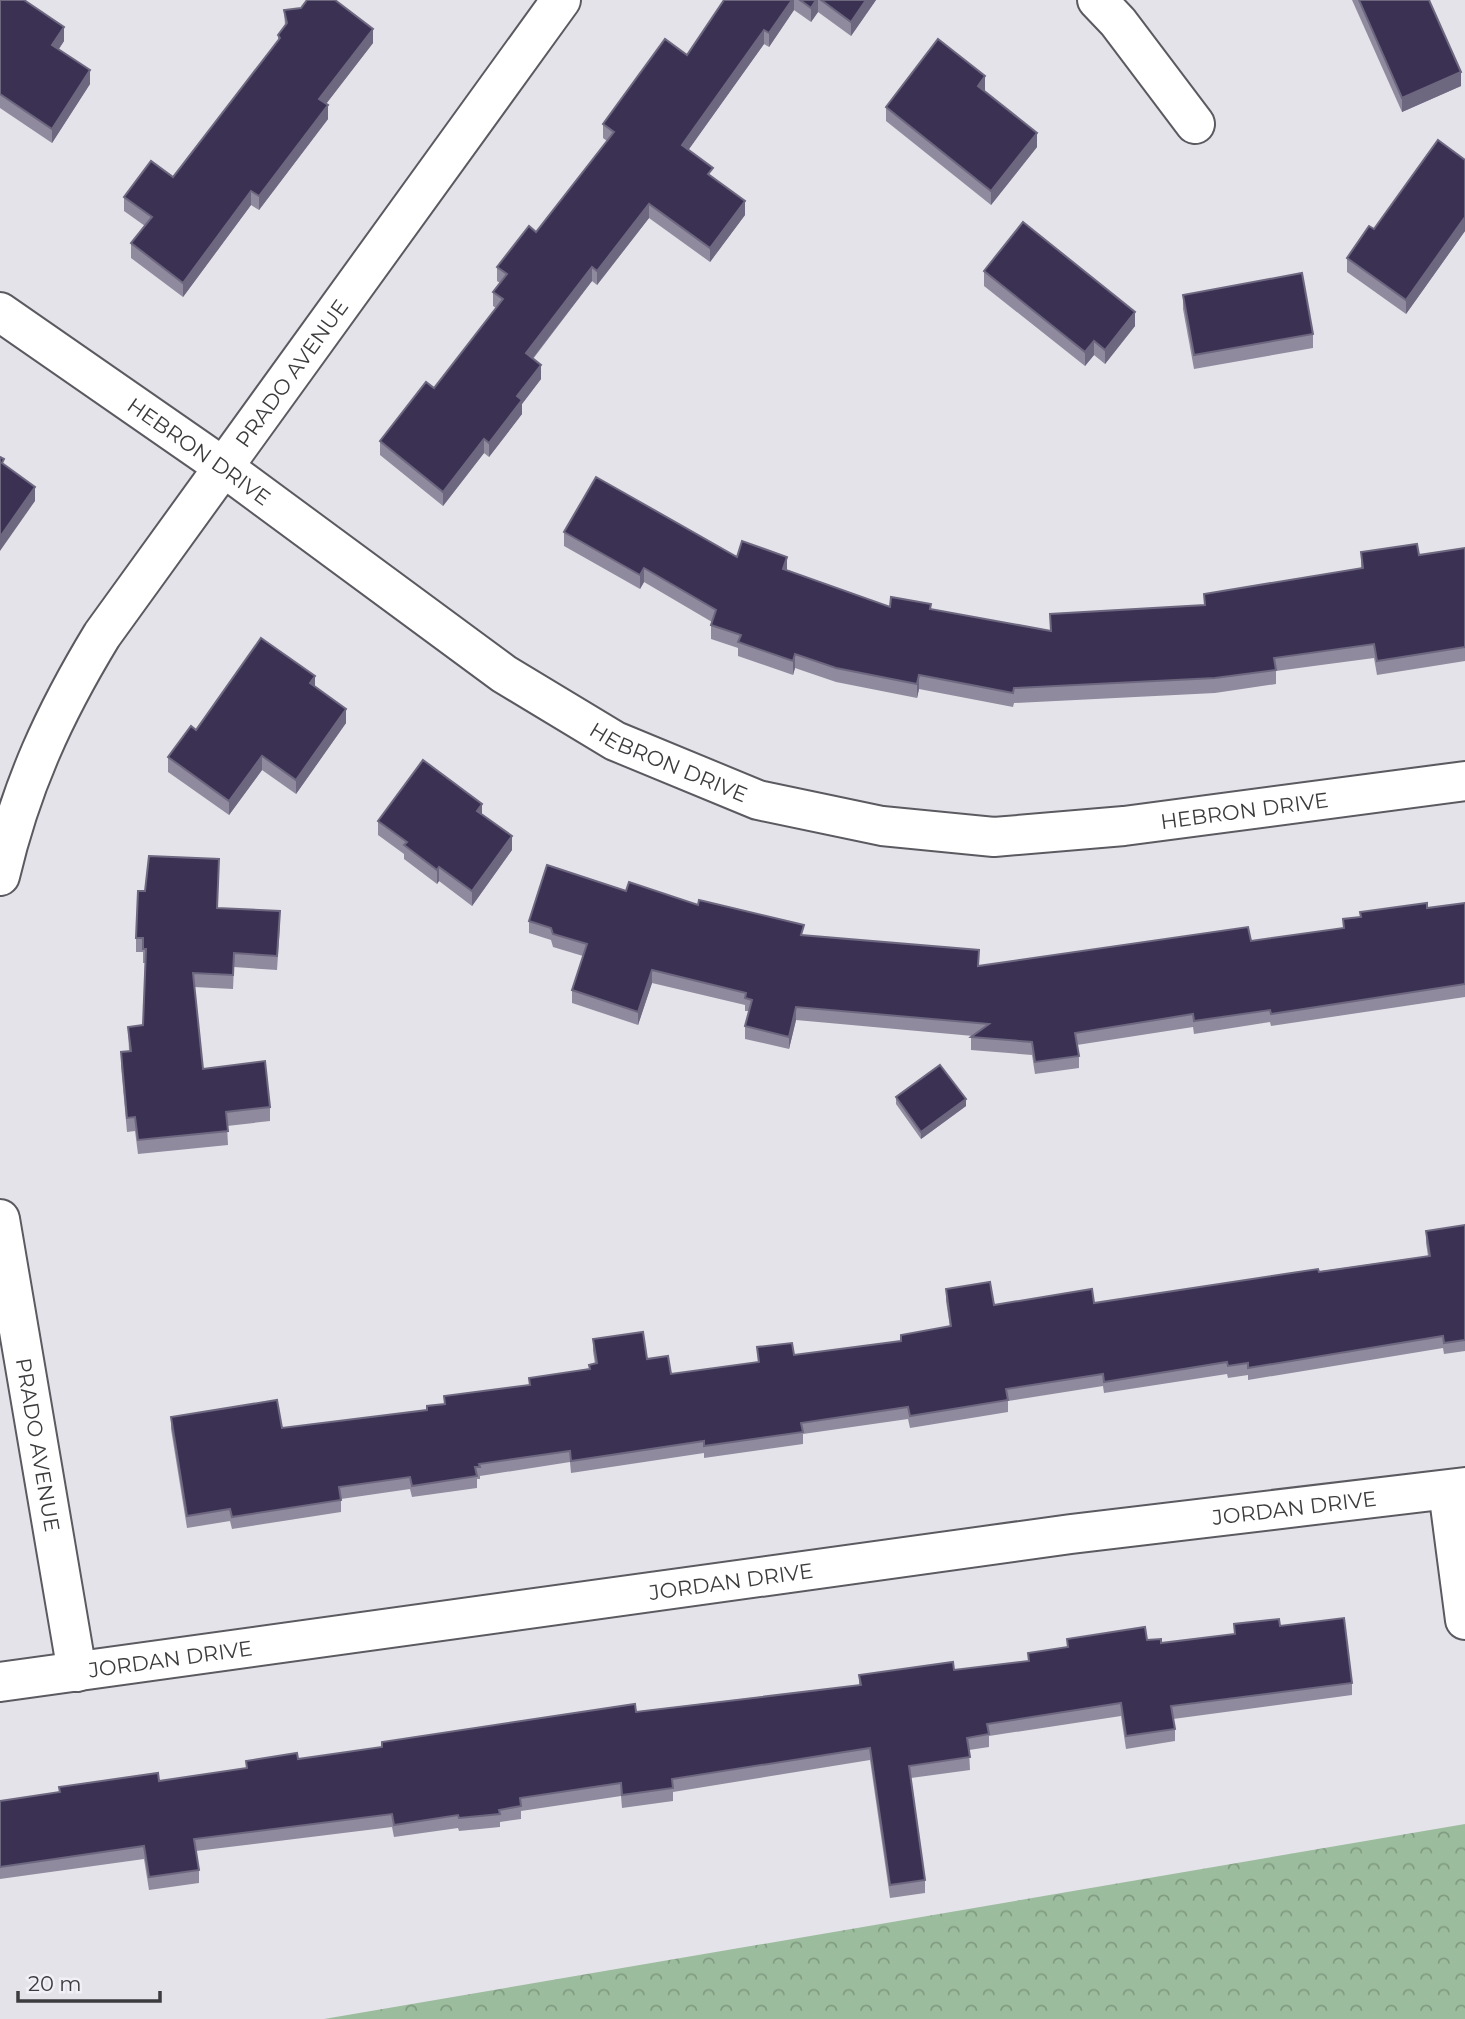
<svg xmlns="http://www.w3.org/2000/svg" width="1465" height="2019" viewBox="0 0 1465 2019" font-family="Montserrat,sans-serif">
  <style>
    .forest { fill: url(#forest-crowns) }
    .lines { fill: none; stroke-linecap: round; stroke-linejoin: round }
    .minor-casing { stroke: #5b5a60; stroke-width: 42 }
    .minor { stroke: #fff; stroke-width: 38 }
    .wall { fill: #908a9e }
    .shaded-wall { fill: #6e6780 }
    .building { fill: #3b3253; stroke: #6e6780; stroke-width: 2 }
    .labels { text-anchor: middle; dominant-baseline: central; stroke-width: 7; stroke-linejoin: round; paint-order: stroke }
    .street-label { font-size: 21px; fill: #3c3b3e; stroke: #f1f0f7 }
  </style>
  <defs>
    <pattern id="forest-crowns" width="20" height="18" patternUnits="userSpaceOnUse" patternTransform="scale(1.75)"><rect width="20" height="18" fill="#9cbd9d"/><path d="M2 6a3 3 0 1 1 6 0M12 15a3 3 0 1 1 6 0" fill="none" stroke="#809b81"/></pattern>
  </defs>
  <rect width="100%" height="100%" fill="#e4e3ea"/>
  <!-- forest -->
  <path class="forest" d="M1465,1824V2019H324Z"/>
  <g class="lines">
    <!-- minor casing -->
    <g class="minor-casing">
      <g id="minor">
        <path d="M1097,0L1118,22L1195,124"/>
        <path id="s1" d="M0,312L222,466L504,674L615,741L758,800L882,826L994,837L1124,826L1465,781"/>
        <path id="s2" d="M0,876C21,786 54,714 102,635L561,0"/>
        <path id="s3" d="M0,1219L77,1672"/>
        <path d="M1448,1490L1465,1620"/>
        <path id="s4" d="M0,1682L1071,1534L1465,1487"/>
      </g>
    </g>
    <!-- minor -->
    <use href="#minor" class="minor"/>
  </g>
  <!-- wall -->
  <g class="wall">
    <path d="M0,0L64,41L59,49L90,84L52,143L0,108Z"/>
    <path d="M724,0H876L851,36L818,12L811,22L794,10L769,47L764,44L688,150L745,215L710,262L649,218L597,285L592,281L533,359L541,379L522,404V414L489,457L484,453L443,506L380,455V441L434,388L496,308L493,306V292L500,283L497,281V267L536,232L607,141L603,138V124L687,55Z"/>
    <path d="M1352,0H1429L1461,86L1402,112Z"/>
    <path d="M284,10L373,43L326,104L328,119L259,210L251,205L183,297L131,258V243L145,226L124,211V197L173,177L278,41V35L285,26Z"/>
    <path d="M984,91L1037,147L991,205L886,121V107Z"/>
    <path d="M1465,160V231L1406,314L1347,272V258Z"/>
    <path d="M984,271L1135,326L1105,364L1094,355L1085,366L984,286Z"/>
    <path d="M1183,295L1313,334V348L1194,369L1183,309Z"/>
    <path d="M564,532L737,557L787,570L890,607L931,609L1050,631V614L1204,605V594L1361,568V552L1419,555L1465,548V661L1377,675L1374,658L1276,671V684L1215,693L1014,703L1013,707L919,689L917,698L836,682L795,668L793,675L738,656V648L711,639V625L712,622L644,582L640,589L564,546Z"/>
    <path d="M315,686L346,723L296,794L262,770L229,815L168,772V757L196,730Z"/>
    <path d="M482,814L512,850L472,906L439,881L437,884L404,859V854L378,835V821Z"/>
    <path d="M219,873L217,908L280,925L277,970L234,967L233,989L194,987L203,1069L270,1107V1121L227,1126L228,1145L138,1154L135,1131L127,1132L121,1066V1052L129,1051L128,1027L143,1025L145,963H143V952H136V938L145,891Z"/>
    <path d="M626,891L698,905L804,935L979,966L1251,941L1343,928V919L1360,917V912L1427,908L1465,903V997L1271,1026L1270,1022L1194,1034L1193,1027L1077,1045L1079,1056V1068L1035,1074L1032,1055L971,1050V1037L973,1036L796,1020L789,1049L745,1039V1026L749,1011H745V1005L652,983L638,1025L572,1003V990L583,956L553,947L551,940L529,933V921Z"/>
    <path d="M896,1097L966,1106L921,1139L896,1104Z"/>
    <path d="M1465,1225V1351L1444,1354L1443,1348L1248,1380V1375L1228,1378L1227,1374L1104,1393L1103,1386L1008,1401V1412L910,1428L908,1419L803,1434V1444L704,1458V1453L571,1473L570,1462L480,1476V1479H477V1488L412,1497L410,1489L341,1499V1512L232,1529L230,1521L187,1528L171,1429V1417L282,1428L427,1410V1406L444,1404V1396L529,1385V1378L589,1369V1365L595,1364L593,1351V1339L647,1359L671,1374L758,1362L757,1347L794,1355L901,1341L950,1327L946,1301V1289L994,1305L1094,1303L1428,1256L1426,1243V1231Z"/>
    <path d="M1234,1624L1280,1626L1352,1683V1695L1173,1719L1175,1729V1741L1126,1749L1121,1716L989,1736V1747L969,1750L970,1770L911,1778L925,1880V1893L890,1898L870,1760L673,1792V1801L622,1808L621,1796L521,1811V1819L500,1822V1827L459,1831L458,1828L394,1837L392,1827L196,1851L199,1870V1883L149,1890L144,1859L0,1879V1801L59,1792V1787L159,1781L246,1768V1761L298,1759L382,1747V1742L859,1685V1675L954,1670L1028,1661V1653L1067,1647V1639L1147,1640L1161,1643L1234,1634Z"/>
  </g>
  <!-- shaded-wall -->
  <g class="shaded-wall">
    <path d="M792,0H794V10L769,47V33Z"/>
    <path d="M816,0H818V12L811,22V8Z"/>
    <path d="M866,0H876L851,36V22Z"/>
    <path d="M64,27V41L52,59V45Z"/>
    <path d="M373,29V43L319,113V99Z"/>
    <path d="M764,30V44L682,159V145Z"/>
    <path d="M90,70V84L52,143V129Z"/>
    <path d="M1461,72V86L1402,112V98Z"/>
    <path d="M985,76V91L978,100V86Z"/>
    <path d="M328,105V119L259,210V196Z"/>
    <path d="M1037,133V147L991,205V191Z"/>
    <path d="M251,191V205L183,297V283Z"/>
    <path d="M745,201V215L710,262V248Z"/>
    <path d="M649,204V218L597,285V271Z"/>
    <path d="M1465,217V231L1406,314V300Z"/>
    <path d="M592,267V281L526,367V353Z"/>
    <path d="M1135,312V326L1105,364V350Z"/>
    <path d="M1094,341V355L1085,366V352Z"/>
    <path d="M541,365V379L522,404V414L489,457V443L517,396Z"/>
    <path d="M484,439V453L443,506V492Z"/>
    <path d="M35,487V501L0,551V537Z"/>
    <path d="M787,557V571L783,569Z"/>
    <path d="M644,568V582L640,589V575Z"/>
    <path d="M795,654V668L793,675V661Z"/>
    <path d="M919,675V689L917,698V684Z"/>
    <path d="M315,676V690L310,683Z"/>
    <path d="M346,709V723L296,794V780Z"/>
    <path d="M262,756V770L229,815V801Z"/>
    <path d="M482,804V818L477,811Z"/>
    <path d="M512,836V850L472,906V891Z"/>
    <path d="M439,867V881L437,884V870Z"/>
    <path d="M652,970V983L638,1025V1012Z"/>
    <path d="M796,1007V1020L789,1049V1037Z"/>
    <path d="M966,1099V1106L921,1139V1132Z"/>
  </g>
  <!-- building -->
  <g class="building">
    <path d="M0,0H24L64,27L52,45L90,70L52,129L0,94Z"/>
    <path d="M307,0H335L373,29L319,99L328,105L259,196L251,191L183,283L131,243L152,217L124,197L151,161L173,177L280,38L278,35L287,23L284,10L301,8Z"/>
    <path d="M724,0H792L769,33L764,30L682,145L713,168L708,174L745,201L710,248L649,204L597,271L592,267L526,353L541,365L517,396L522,400L489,443L484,439L443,492L380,441L426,382L434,388L503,299L493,292L507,274L497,267L529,226L536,232L614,132L603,124L665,39L687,55Z"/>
    <path d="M800,0H816L811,8Z"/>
    <path d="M821,0H866L851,22Z"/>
    <path d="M1359,0H1429L1461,72L1402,98Z"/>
    <path d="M938,39L985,76L978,86L1037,133L991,191L886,107Z"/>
    <path d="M1438,140L1465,160V217L1406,300L1347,258L1369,226L1374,229Z"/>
    <path d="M1023,222L1135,312L1105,350L1094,341L1085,352L984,271Z"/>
    <path d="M1302,273L1313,334L1194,355L1183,295Z"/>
    <path d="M0,457L4,459L2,463L35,487L0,537Z"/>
    <path d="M596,477L737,557L742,541L787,557L783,569L890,607L891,597L931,604L930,609L1051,631L1050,614L1205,605L1204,594L1363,568L1361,552L1417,544L1419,555L1465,548V647L1377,661L1374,644L1274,658L1276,670L1215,678L1014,688L1013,693L919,675L917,684L836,668L795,654L793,661L738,642L741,635L711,625L716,610L644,568L640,575L564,532Z"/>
    <path d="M261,638L315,676L310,683L346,709L296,780L262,756L229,801L168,757L191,726L196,730Z"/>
    <path d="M423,760L482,804L477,811L512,836L472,891L439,867L437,870L404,845L407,842L378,821Z"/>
    <path d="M149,856L219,859L217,908L280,911L277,956L234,953L233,975L193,973L203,1069L265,1061L270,1107L226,1112L228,1131L138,1140L135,1117L127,1118L121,1052L131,1051L128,1027L143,1025L146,949H143V938H136L138,891H145Z"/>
    <path d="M547,865L626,891L629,882L698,905L699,900L804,925L801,935L979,950L978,966L1248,927L1251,941L1344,928L1343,919L1361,917L1360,912L1427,903V908L1465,903V984L1271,1014L1270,1010L1194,1021L1193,1014L1075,1033L1079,1056L1035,1062L1032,1042L971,1037L989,1024L796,1007L789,1037L745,1026L752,1000L745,998L746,993L652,970L638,1012L572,990L587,944L553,934L551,928L529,921Z"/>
    <path d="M940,1065L966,1099L921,1132L896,1097Z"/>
    <path d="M1465,1225V1340L1444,1343L1443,1336L1248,1368V1363L1228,1366L1227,1362L1104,1382L1103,1374L1006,1389L1008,1400L910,1416L908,1407L801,1423L803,1432L704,1446V1441L571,1461L570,1451L479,1464L480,1467H475L477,1476L412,1486L410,1477L339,1487L341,1500L232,1517L230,1509L187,1516L171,1417L277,1400L282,1428L427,1410V1406L445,1404L444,1396L530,1385L529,1378L590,1369L589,1365L597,1363L593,1339L643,1332L647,1359L668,1356L671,1374L759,1362L757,1347L792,1343L794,1355L901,1341V1335L951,1326L946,1289L990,1282L994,1305L1092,1289L1094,1303L1318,1269L1319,1272L1430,1256L1426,1231Z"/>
    <path d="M1344,1618L1352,1683L1171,1706L1175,1729L1126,1736L1121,1703L987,1724L989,1734L967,1738L970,1757L909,1766L925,1880L890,1885L870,1748L672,1779L673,1788L622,1795L621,1783L520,1798L521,1806L499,1810L500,1814L459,1818L458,1815L394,1825L392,1814L194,1839L199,1870L149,1877L144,1846L0,1867V1801L60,1792L59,1787L158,1773L159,1781L247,1768L246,1761L297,1753L298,1759L382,1747V1742L635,1704L636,1712L861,1685L859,1675L953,1662L954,1670L1029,1661L1028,1653L1068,1647L1067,1639L1145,1627L1147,1640L1161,1639V1643L1235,1634L1234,1624L1279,1619L1280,1626Z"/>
  </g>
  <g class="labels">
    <!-- street labels -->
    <g class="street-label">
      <text stroke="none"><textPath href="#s2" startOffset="586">PRADO AVENUE</textPath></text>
      <text stroke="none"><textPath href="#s1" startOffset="243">HEBRON DRIVE</textPath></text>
      <text stroke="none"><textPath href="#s1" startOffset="808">HEBRON DRIVE</textPath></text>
      <text stroke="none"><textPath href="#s1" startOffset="1396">HEBRON DRIVE</textPath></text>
      <text stroke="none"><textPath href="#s3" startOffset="229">PRADO AVENUE</textPath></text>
      <text stroke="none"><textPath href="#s4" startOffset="1306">JORDAN DRIVE</textPath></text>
      <text stroke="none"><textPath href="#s4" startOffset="738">JORDAN DRIVE</textPath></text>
      <text stroke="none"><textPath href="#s4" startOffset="172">JORDAN DRIVE</textPath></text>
    </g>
  </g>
  <!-- scale -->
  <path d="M18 1991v10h142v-10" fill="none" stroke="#3c3b3e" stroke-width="3.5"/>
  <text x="28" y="1991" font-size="21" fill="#3c3b3e" stroke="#f1f0f7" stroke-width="5" paint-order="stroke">20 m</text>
</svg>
